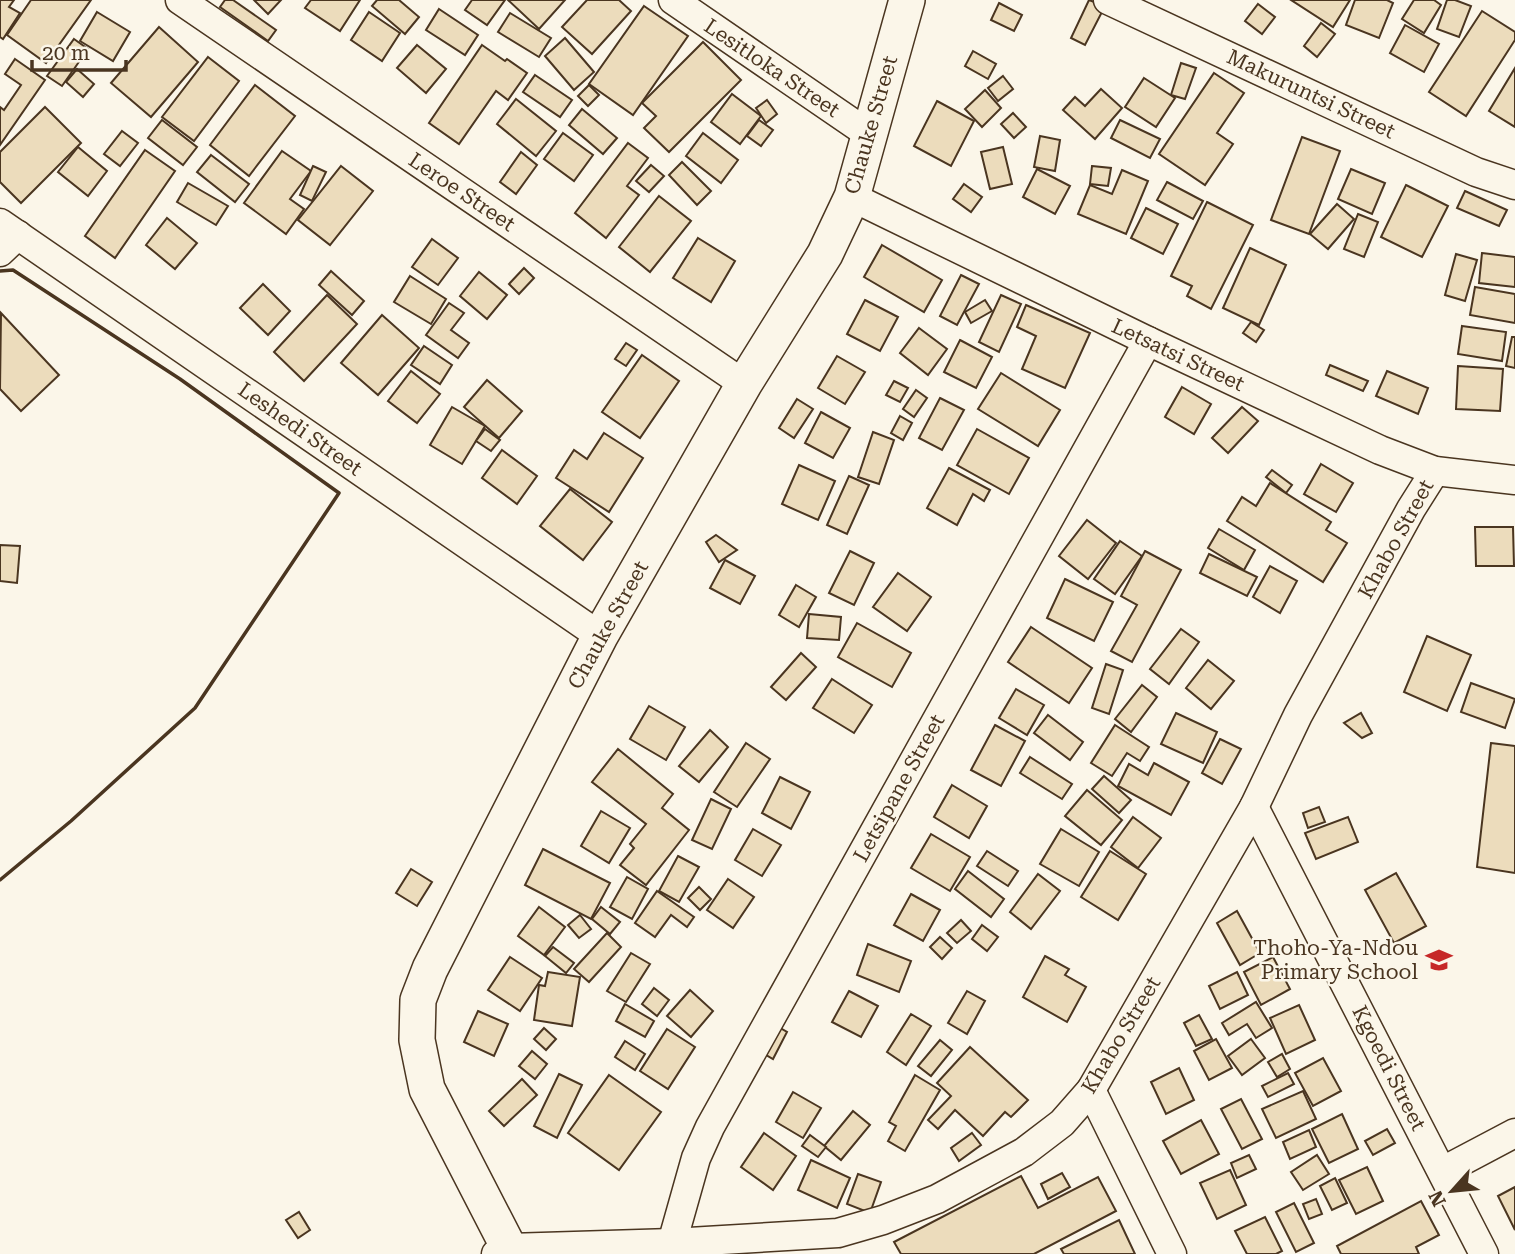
<svg xmlns="http://www.w3.org/2000/svg" width="1515" height="1254" viewBox="0 0 1515 1254" font-family="'Roboto Serif',serif">
  <style>
    .building { fill: #ecdcbc; stroke: #4a3520; stroke-width: 2 }
    .lines { fill: none; stroke-linecap: round; stroke-linejoin: round }
    .minor-casing { stroke: #4a3520; stroke-width: 31 }
    .tertiary-casing { stroke: #4a3520; stroke-width: 38 }
    .minor { stroke: #fbf6e9; stroke-width: 28 }
    .tertiary { stroke: #fbf6e9; stroke-width: 35 }
    .wall { stroke: #4a3520; stroke-width: 3.5 }
    .labels { text-anchor: middle; dominant-baseline: central; stroke-width: 5; stroke-linejoin: round; paint-order: stroke }
    .street-label { font-size: 21px; fill: #4a3520; stroke: #fbf6e9 }
    .poi-label { font-size: 21px; fill: #4a3520; stroke: #fbf6e9; text-anchor: end }
  </style>
  <rect width="100%" height="100%" fill="#fbf6e9"/>
  <!-- building -->
  <g class="building">
    <path d="M0,0H14L9,7L20,13L3,39L0,37Z"/>
    <path d="M31,0H91L46,63L7,35Z"/>
    <path d="M225,0H233L276,30L268,41L220,7Z"/>
    <path d="M254,0H281L268,14Z"/>
    <path d="M311,0H360L340,31L305,8Z"/>
    <path d="M377,0H399L419,17L405,34L372,6Z"/>
    <path d="M472,0H505L487,25L465,10Z"/>
    <path d="M508,0H565L539,29Z"/>
    <path d="M587,0H619L631,11L592,54L562,27Z"/>
    <path d="M1089,0L1105,6L1085,45L1071,38Z"/>
    <path d="M1291,0H1350L1333,27Z"/>
    <path d="M1355,0H1387L1393,3L1379,38L1346,25Z"/>
    <path d="M1414,0H1434L1441,5L1424,33L1402,19Z"/>
    <path d="M1447,0H1455L1471,6L1459,37L1437,29Z"/>
    <path d="M999,3L1022,15L1014,31L991,20Z"/>
    <path d="M1258,4L1275,17L1262,34L1245,21Z"/>
    <path d="M644,6L688,36L633,115L589,84Z"/>
    <path d="M439,9L478,35L465,55L426,30Z"/>
    <path d="M1482,11L1515,32V40L1466,116L1429,92Z"/>
    <path d="M97,12L130,32L113,61L80,41Z"/>
    <path d="M369,12L400,33L382,61L351,40Z"/>
    <path d="M510,13L551,38L539,57L498,32Z"/>
    <path d="M1321,23L1335,34L1317,57L1304,46Z"/>
    <path d="M1405,25L1439,44L1424,72L1390,53Z"/>
    <path d="M159,27L198,62L151,117L111,83Z"/>
    <path d="M565,38L594,72L574,90L545,56Z"/>
    <path d="M74,39L88,49L62,86L47,76Z"/>
    <path d="M703,42L741,80L669,152L644,128L656,116L642,103Z"/>
    <path d="M417,45L446,69L426,93L397,68Z"/>
    <path d="M482,45L505,61L507,59L527,73L508,100L496,91L459,144L429,123Z"/>
    <path d="M973,51L996,64L988,79L965,66Z"/>
    <path d="M208,57L239,81L194,141L162,117Z"/>
    <path d="M15,59L45,80L0,145V107L4,110L21,85L5,74Z"/>
    <path d="M1181,63L1196,68L1185,99L1171,95Z"/>
    <path d="M1515,68V127L1489,111Z"/>
    <path d="M77,69L94,84L83,97L66,82Z"/>
    <path d="M1214,73L1244,93L1217,133L1233,144L1205,185L1159,154Z"/>
    <path d="M535,75L572,100L560,117L523,92Z"/>
    <path d="M1003,76L1013,89L998,101L988,88Z"/>
    <path d="M1144,78L1175,98L1156,127L1125,107Z"/>
    <path d="M255,85L295,116L249,176L210,145Z"/>
    <path d="M589,85L599,95L588,106L578,96Z"/>
    <path d="M1101,89L1122,108L1095,139L1063,110L1075,97L1085,106Z"/>
    <path d="M985,90L1001,108L982,127L965,109Z"/>
    <path d="M732,94L761,116L740,144L711,122Z"/>
    <path d="M516,99L556,131L536,156L497,124Z"/>
    <path d="M767,100L777,114L766,123L756,108Z"/>
    <path d="M937,101L974,121L951,166L914,146Z"/>
    <path d="M45,107L81,143L21,203L0,182V152Z"/>
    <path d="M582,109L617,138L603,154L569,125Z"/>
    <path d="M1013,113L1026,127L1014,138L1001,124Z"/>
    <path d="M162,120L197,147L183,165L148,138Z"/>
    <path d="M759,120L773,130L761,146L747,136Z"/>
    <path d="M1120,120L1160,139L1150,158L1111,138Z"/>
    <path d="M122,131L138,143L120,166L104,154Z"/>
    <path d="M563,133L593,155L574,181L544,159Z"/>
    <path d="M703,133L738,160L721,183L686,156Z"/>
    <path d="M1040,136L1060,140L1055,171L1034,167Z"/>
    <path d="M1302,137L1340,151L1309,234L1271,220Z"/>
    <path d="M628,143L648,158L627,186L639,195L606,238L575,213Z"/>
    <path d="M78,147L107,171L88,196L58,172Z"/>
    <path d="M1003,147L1012,184L990,189L981,152Z"/>
    <path d="M145,150L175,171L115,258L85,236Z"/>
    <path d="M282,151L311,171L290,199L304,209L286,234L244,203Z"/>
    <path d="M521,152L537,165L516,194L500,182Z"/>
    <path d="M211,155L249,184L235,202L197,172Z"/>
    <path d="M682,162L711,191L697,205L669,175Z"/>
    <path d="M651,165L664,176L649,192L636,181Z"/>
    <path d="M313,166L326,172L312,201L300,195Z"/>
    <path d="M341,166L373,191L330,245L298,220Z"/>
    <path d="M1092,166L1111,168L1108,186L1090,184Z"/>
    <path d="M1037,169L1070,186L1055,214L1023,197Z"/>
    <path d="M1351,169L1385,183L1372,214L1338,199Z"/>
    <path d="M1122,170L1148,181L1126,234L1078,214L1090,185L1112,194Z"/>
    <path d="M1167,182L1203,201L1193,219L1157,200Z"/>
    <path d="M188,183L228,206L216,225L177,202Z"/>
    <path d="M964,184L982,197L971,212L953,199Z"/>
    <path d="M1406,185L1448,206L1422,257L1381,237Z"/>
    <path d="M1465,191L1507,210L1499,226L1457,208Z"/>
    <path d="M659,196L691,221L650,272L619,247Z"/>
    <path d="M1207,202L1253,225L1211,309L1187,296L1192,286L1171,276Z"/>
    <path d="M1337,204L1354,219L1328,249L1310,234Z"/>
    <path d="M1146,208L1178,224L1163,254L1131,238Z"/>
    <path d="M1358,214L1378,222L1364,257L1344,249Z"/>
    <path d="M167,218L197,243L175,269L146,245Z"/>
    <path d="M698,238L735,261L711,302L673,278Z"/>
    <path d="M432,239L458,258L438,285L412,267Z"/>
    <path d="M882,245L942,280L924,312L864,277Z"/>
    <path d="M1250,248L1286,265L1259,325L1223,308Z"/>
    <path d="M1482,253L1515,257V287L1479,283Z"/>
    <path d="M1456,254L1477,260L1465,301L1445,295Z"/>
    <path d="M524,268L534,278L519,294L509,284Z"/>
    <path d="M331,271L364,301L352,315L319,285Z"/>
    <path d="M479,272L507,295L487,319L460,296Z"/>
    <path d="M961,275L979,284L957,325L940,316Z"/>
    <path d="M410,276L446,299L431,324L394,302Z"/>
    <path d="M263,284L290,311L268,335L240,308Z"/>
    <path d="M1475,287L1515,294V323L1470,315Z"/>
    <path d="M327,295L357,324L304,381L274,352Z"/>
    <path d="M1001,295L1021,304L999,352L979,342Z"/>
    <path d="M865,300L898,317L880,351L847,334Z"/>
    <path d="M985,300L992,311L971,323L965,312Z"/>
    <path d="M449,303L464,313L451,330L469,343L458,358L426,335Z"/>
    <path d="M1026,305L1090,333L1065,388L1022,369L1036,336L1017,327Z"/>
    <path d="M1,313L59,375L21,411L0,389Z"/>
    <path d="M382,315L419,348L378,395L341,363Z"/>
    <path d="M1251,322L1264,330L1256,342L1243,333Z"/>
    <path d="M1462,326L1506,332L1502,361L1458,354Z"/>
    <path d="M919,328L947,349L928,375L900,353Z"/>
    <path d="M1512,337H1515V368L1506,366Z"/>
    <path d="M960,340L992,357L976,388L944,372Z"/>
    <path d="M626,343L637,350L626,366L615,359Z"/>
    <path d="M424,346L452,365L440,384L411,365Z"/>
    <path d="M642,355L679,381L640,438L602,412Z"/>
    <path d="M837,356L865,372L845,404L818,388Z"/>
    <path d="M1330,365L1368,381L1363,391L1326,375Z"/>
    <path d="M1458,366L1503,369L1500,411L1456,409Z"/>
    <path d="M411,371L440,394L417,423L388,401Z"/>
    <path d="M1387,371L1428,388L1418,414L1376,396Z"/>
    <path d="M1001,373L1060,410L1038,446L978,409Z"/>
    <path d="M487,380L522,411L499,438L464,407Z"/>
    <path d="M894,381L908,388L900,402L886,395Z"/>
    <path d="M1182,387L1211,404L1194,434L1165,417Z"/>
    <path d="M916,390L927,398L914,417L903,409Z"/>
    <path d="M940,398L964,410L942,450L919,438Z"/>
    <path d="M797,399L813,409L794,438L779,428Z"/>
    <path d="M452,407L485,426L462,464L430,445Z"/>
    <path d="M1242,407L1258,421L1228,453L1212,438Z"/>
    <path d="M821,412L850,428L833,458L805,443Z"/>
    <path d="M900,416L912,423L903,440L891,433Z"/>
    <path d="M485,429L500,440L491,451L476,441Z"/>
    <path d="M977,429L1029,458L1009,494L957,465Z"/>
    <path d="M873,432L894,440L879,484L858,477Z"/>
    <path d="M604,433L643,458L609,512L556,478L574,450L587,459Z"/>
    <path d="M502,450L537,476L517,504L482,478Z"/>
    <path d="M1321,464L1353,483L1336,512L1304,494Z"/>
    <path d="M799,465L835,481L818,520L782,504Z"/>
    <path d="M949,468L990,490L984,501L973,494L957,525L927,508Z"/>
    <path d="M1272,470L1292,485L1286,493L1266,477Z"/>
    <path d="M849,476L869,485L847,534L827,525Z"/>
    <path d="M1270,483L1331,522L1326,530L1347,543L1323,582L1227,521L1242,497L1256,506Z"/>
    <path d="M570,489L612,522L583,560L540,526Z"/>
    <path d="M1087,520L1116,543L1088,579L1059,556Z"/>
    <path d="M1475,527H1513L1514,566H1476Z"/>
    <path d="M1219,529L1255,550L1244,570L1208,548Z"/>
    <path d="M716,535L737,550L719,562L706,542Z"/>
    <path d="M1120,541L1142,556L1115,594L1094,579Z"/>
    <path d="M0,545L20,546L17,583L0,581Z"/>
    <path d="M850,551L874,563L854,605L829,593Z"/>
    <path d="M1145,551L1181,570L1132,662L1111,651L1137,605L1121,596Z"/>
    <path d="M1209,554L1257,577L1247,596L1200,573Z"/>
    <path d="M725,560L755,576L740,604L710,588Z"/>
    <path d="M1270,566L1297,581L1280,613L1253,597Z"/>
    <path d="M898,573L931,597L907,631L873,607Z"/>
    <path d="M1065,579L1113,602L1094,641L1047,618Z"/>
    <path d="M796,585L816,597L799,627L779,615Z"/>
    <path d="M809,614L841,617L839,640L807,638Z"/>
    <path d="M857,623L911,653L892,687L838,657Z"/>
    <path d="M1031,627L1092,668L1069,703L1008,662Z"/>
    <path d="M1181,629L1199,642L1169,684L1150,669Z"/>
    <path d="M1427,636L1471,655L1447,711L1404,692Z"/>
    <path d="M801,653L816,667L786,700L771,687Z"/>
    <path d="M1208,660L1234,681L1211,709L1186,688Z"/>
    <path d="M1106,664L1123,670L1109,714L1092,708Z"/>
    <path d="M832,679L872,705L854,733L813,708Z"/>
    <path d="M1471,683L1515,699L1505,728L1461,712Z"/>
    <path d="M1142,685L1157,697L1131,732L1115,719Z"/>
    <path d="M1016,689L1044,705L1027,735L999,718Z"/>
    <path d="M649,706L685,727L666,760L630,739Z"/>
    <path d="M1176,713L1217,732L1203,763L1161,744Z"/>
    <path d="M1361,713L1372,733L1362,738L1344,723Z"/>
    <path d="M1048,715L1083,742L1070,760L1034,733Z"/>
    <path d="M995,725L1025,741L1001,786L971,770Z"/>
    <path d="M1115,725L1149,747L1140,761L1127,753L1112,776L1091,763Z"/>
    <path d="M710,730L728,747L699,782L679,766Z"/>
    <path d="M1220,739L1241,749L1222,784L1202,773Z"/>
    <path d="M746,743L770,759L737,807L714,792Z"/>
    <path d="M1491,743L1515,746V873L1477,867Z"/>
    <path d="M618,749L673,794L662,808L689,830L646,885L620,865L634,848L630,844L646,824L592,782Z"/>
    <path d="M1030,757L1072,784L1062,799L1020,773Z"/>
    <path d="M1154,763L1189,782L1171,815L1118,786L1129,764L1148,775Z"/>
    <path d="M1104,776L1131,800L1119,813L1092,789Z"/>
    <path d="M780,777L810,792L791,829L762,813Z"/>
    <path d="M952,785L987,806L969,838L934,817Z"/>
    <path d="M1087,790L1122,820L1101,845L1065,816Z"/>
    <path d="M711,799L731,809L712,849L692,840Z"/>
    <path d="M1319,807L1325,822L1308,828L1303,813Z"/>
    <path d="M601,811L630,828L609,863L581,846Z"/>
    <path d="M1133,817L1161,838L1138,868L1111,847Z"/>
    <path d="M1348,817L1358,842L1316,859L1305,833Z"/>
    <path d="M753,829L781,845L762,876L735,860Z"/>
    <path d="M1061,829L1099,852L1079,886L1040,864Z"/>
    <path d="M931,834L970,857L950,891L911,868Z"/>
    <path d="M543,849L610,883L591,919L525,885Z"/>
    <path d="M987,851L1018,871L1008,886L977,866Z"/>
    <path d="M1110,851L1146,874L1118,920L1081,897Z"/>
    <path d="M678,856L699,867L679,902L659,891Z"/>
    <path d="M411,869L432,882L417,906L396,893Z"/>
    <path d="M968,871L1004,899L991,917L955,889Z"/>
    <path d="M1396,873L1426,926L1394,943L1365,890Z"/>
    <path d="M1038,874L1060,891L1031,929L1010,912Z"/>
    <path d="M627,877L648,889L632,919L610,907Z"/>
    <path d="M728,879L754,897L733,928L707,910Z"/>
    <path d="M699,887L711,899L700,910L688,898Z"/>
    <path d="M657,891L694,917L687,927L671,915L655,937L635,923Z"/>
    <path d="M911,894L940,910L923,941L894,925Z"/>
    <path d="M539,907L565,927L544,955L518,936Z"/>
    <path d="M601,907L620,922L610,934L592,919Z"/>
    <path d="M1237,911L1260,953L1240,965L1217,923Z"/>
    <path d="M580,915L591,929L579,938L568,925Z"/>
    <path d="M961,920L971,931L957,943L947,933Z"/>
    <path d="M982,925L998,937L987,951L972,939Z"/>
    <path d="M607,933L621,947L589,982L574,969Z"/>
    <path d="M940,937L952,948L942,959L930,947Z"/>
    <path d="M868,944L911,961L899,992L857,975Z"/>
    <path d="M553,947L574,963L566,973L545,956Z"/>
    <path d="M631,953L650,964L626,1002L607,991Z"/>
    <path d="M1045,956L1069,969L1065,975L1086,987L1067,1022L1023,997Z"/>
    <path d="M510,957L542,978L520,1011L488,990Z"/>
    <path d="M1273,957L1290,989L1261,1005L1244,972Z"/>
    <path d="M548,972L580,977L572,1026L534,1020L539,985L545,986Z"/>
    <path d="M1237,972L1248,995L1220,1009L1209,986Z"/>
    <path d="M654,988L669,1000L657,1016L642,1004Z"/>
    <path d="M690,990L713,1011L691,1037L667,1016Z"/>
    <path d="M849,991L878,1006L861,1037L832,1022Z"/>
    <path d="M967,991L985,1001L967,1034L948,1023Z"/>
    <path d="M1256,1002L1272,1028L1256,1038L1247,1024L1229,1035L1222,1023Z"/>
    <path d="M625,1004L654,1021L645,1037L616,1021Z"/>
    <path d="M1299,1005L1315,1040L1286,1054L1270,1018Z"/>
    <path d="M478,1011L508,1024L494,1056L464,1042Z"/>
    <path d="M911,1014L931,1026L906,1065L887,1052Z"/>
    <path d="M1199,1015L1212,1039L1196,1046L1184,1023Z"/>
    <path d="M775,1025L787,1032L773,1059L761,1052Z"/>
    <path d="M544,1028L556,1039L546,1050L534,1039Z"/>
    <path d="M667,1029L695,1047L668,1089L640,1071Z"/>
    <path d="M1216,1039L1232,1068L1209,1080L1194,1051Z"/>
    <path d="M1251,1039L1265,1058L1242,1075L1228,1056Z"/>
    <path d="M940,1040L952,1050L931,1076L918,1066Z"/>
    <path d="M625,1041L645,1054L635,1070L615,1057Z"/>
    <path d="M970,1047L1028,1100L1011,1117L1005,1112L983,1136L955,1110L938,1129L928,1120L951,1096L937,1083Z"/>
    <path d="M532,1051L547,1064L535,1079L519,1066Z"/>
    <path d="M1282,1054L1290,1069L1277,1077L1268,1062Z"/>
    <path d="M1323,1058L1341,1091L1313,1106L1295,1073Z"/>
    <path d="M1179,1068L1194,1100L1166,1114L1151,1082Z"/>
    <path d="M1288,1073L1294,1084L1268,1097L1262,1086Z"/>
    <path d="M559,1074L582,1085L557,1138L534,1126Z"/>
    <path d="M609,1075L661,1112L619,1170L568,1133Z"/>
    <path d="M915,1075L940,1090L905,1151L888,1141L896,1126L889,1122Z"/>
    <path d="M522,1079L537,1095L504,1126L489,1111Z"/>
    <path d="M1303,1091L1316,1119L1276,1138L1262,1109Z"/>
    <path d="M793,1092L821,1108L803,1138L776,1122Z"/>
    <path d="M1241,1099L1262,1139L1242,1149L1221,1109Z"/>
    <path d="M853,1111L870,1125L841,1160L824,1146Z"/>
    <path d="M1342,1114L1358,1149L1329,1163L1312,1129Z"/>
    <path d="M1201,1120L1219,1154L1181,1174L1163,1141Z"/>
    <path d="M1387,1129L1395,1143L1373,1155L1365,1141Z"/>
    <path d="M1309,1130L1316,1147L1290,1159L1283,1142Z"/>
    <path d="M764,1133L796,1156L773,1190L741,1167Z"/>
    <path d="M972,1133L981,1145L959,1161L951,1148Z"/>
    <path d="M810,1135L826,1147L818,1157L802,1146Z"/>
    <path d="M1249,1155L1256,1169L1237,1178L1231,1163Z"/>
    <path d="M1317,1155L1329,1174L1303,1190L1291,1172Z"/>
    <path d="M811,1160L850,1178L837,1208L798,1190Z"/>
    <path d="M1367,1167L1383,1201L1356,1214L1339,1180Z"/>
    <path d="M1230,1170L1246,1205L1217,1219L1200,1183Z"/>
    <path d="M1062,1173L1070,1187L1048,1199L1041,1184Z"/>
    <path d="M858,1174L881,1182L870,1213L847,1204Z"/>
    <path d="M1021,1176L1038,1208L1098,1177L1116,1211L1034,1254H901L894,1242Z"/>
    <path d="M1335,1178L1347,1203L1332,1210L1320,1186Z"/>
    <path d="M1515,1187V1230L1498,1196Z"/>
    <path d="M1316,1199L1322,1214L1309,1219L1303,1204Z"/>
    <path d="M1421,1201L1439,1235L1416,1247L1419,1254H1341L1337,1246Z"/>
    <path d="M1294,1203L1314,1243L1296,1252L1276,1212Z"/>
    <path d="M299,1212L310,1230L298,1238L286,1220Z"/>
    <path d="M1265,1217L1282,1251L1276,1254H1247L1235,1231Z"/>
    <path d="M1119,1220L1135,1254H1064L1061,1249Z"/>
  </g>
  <g class="lines">
    <!-- minor casing -->
    <g class="minor-casing">
      <g id="minor">
        <path d="M180,0L744,384"/>
        <path d="M673,0L870,135"/>
        <path d="M1108,0L1476,172L1515,185"/>
        <path d="M852,197L1148,341L1380,450L1435,471L1515,480"/>
        <path d="M0,223L600,636"/>
        <path d="M0,252L18,235"/>
        <path d="M1254,807L1484,1254"/>
        <path d="M1091,1090L1172,1254"/>
        <path d="M1443,1171L1515,1133"/>
        <path d="M672,1243L696,1158L710,1127L1148,341"/>
        <path d="M496,1254L509,1248L672,1243L838,1233L883,1220L937,1199L1024,1152L1062,1123L1091,1090L1254,807L1298,715L1411,509L1435,471"/>
      </g>
    </g>
    <!-- tertiary casing -->
    <g class="tertiary-casing">
      <path id="tertiary" d="M512,1254L427,1089L417,1040L418,1000L430,969L600,636L744,384L825,254L852,197L907,0"/>
    </g>
    <!-- minor -->
    <use href="#minor" class="minor"/>
    <!-- tertiary -->
    <use href="#tertiary" class="tertiary"/>
    <!-- wall -->
    <path class="wall" d="M0,271L13,270L180,379L339,493L195,708L71,821L0,880"/>
  </g>
  <!-- icons -->
  <defs>
    <g id="school-bare" transform="scale(2.1)"><path d="M0-5L7-2L0 1L-7-2ZM-4 1L0 2.5L4 1V4Q0 6-4 4Z" fill="#c62828" stroke="#fbf6e9" stroke-width="2.5" paint-order="stroke"/></g>
  </defs>
  <g fill-rule="evenodd">
    <use href="#school-bare" x="1439" y="960"/>
  </g>
  <g class="labels">
    <!-- street labels -->
    <g class="street-label">
      <text transform="translate(772 68) rotate(34)">Lesitloka Street</text>
      <text transform="translate(1311 94) rotate(25)">Makuruntsi Street</text>
      <text transform="translate(871 125) rotate(-74)">Chauke Street</text>
      <text transform="translate(462 192) rotate(34)">Leroe Street</text>
      <text transform="translate(1178 355) rotate(25)">Letsatsi Street</text>
      <text transform="translate(300 429) rotate(35)">Leshedi Street</text>
      <text transform="translate(1396 539) rotate(-61)">Khabo Street</text>
      <text transform="translate(608 625) rotate(-61)">Chauke Street</text>
      <text transform="translate(899 788) rotate(-61)">Letsipane Street</text>
      <text transform="translate(1121 1035) rotate(-59)">Khabo Street</text>
      <text transform="translate(1389 1068) rotate(63)">Kgoedi Street</text>
    </g>
    <!-- poi labels -->
    <g class="poi-label">
      <text x="1418" y="948">Thoho-Ya-Ndou<tspan x="1418" dy="24">Primary School</tspan></text>
    </g>
  </g>
  <!-- north arrow -->
  <g transform="translate(1452 1191) rotate(243)" stroke="#fbf6e9" stroke-width="5" paint-order="stroke">
  <path d="M0-5L12 26L0 18L-12 26Z" fill="#4a3520"/>
  <text y="-10" font-size="19" font-weight="bold" text-anchor="middle" fill="#4a3520">N</text>
  </g>
  <!-- scale -->
  <path d="M32 60v10h94v-10" fill="none" stroke="#4a3520" stroke-width="3.5"/>
  <text x="42" y="60" font-size="21" fill="#4a3520" stroke="#fbf6e9" stroke-width="5" paint-order="stroke">20 m</text>
</svg>
